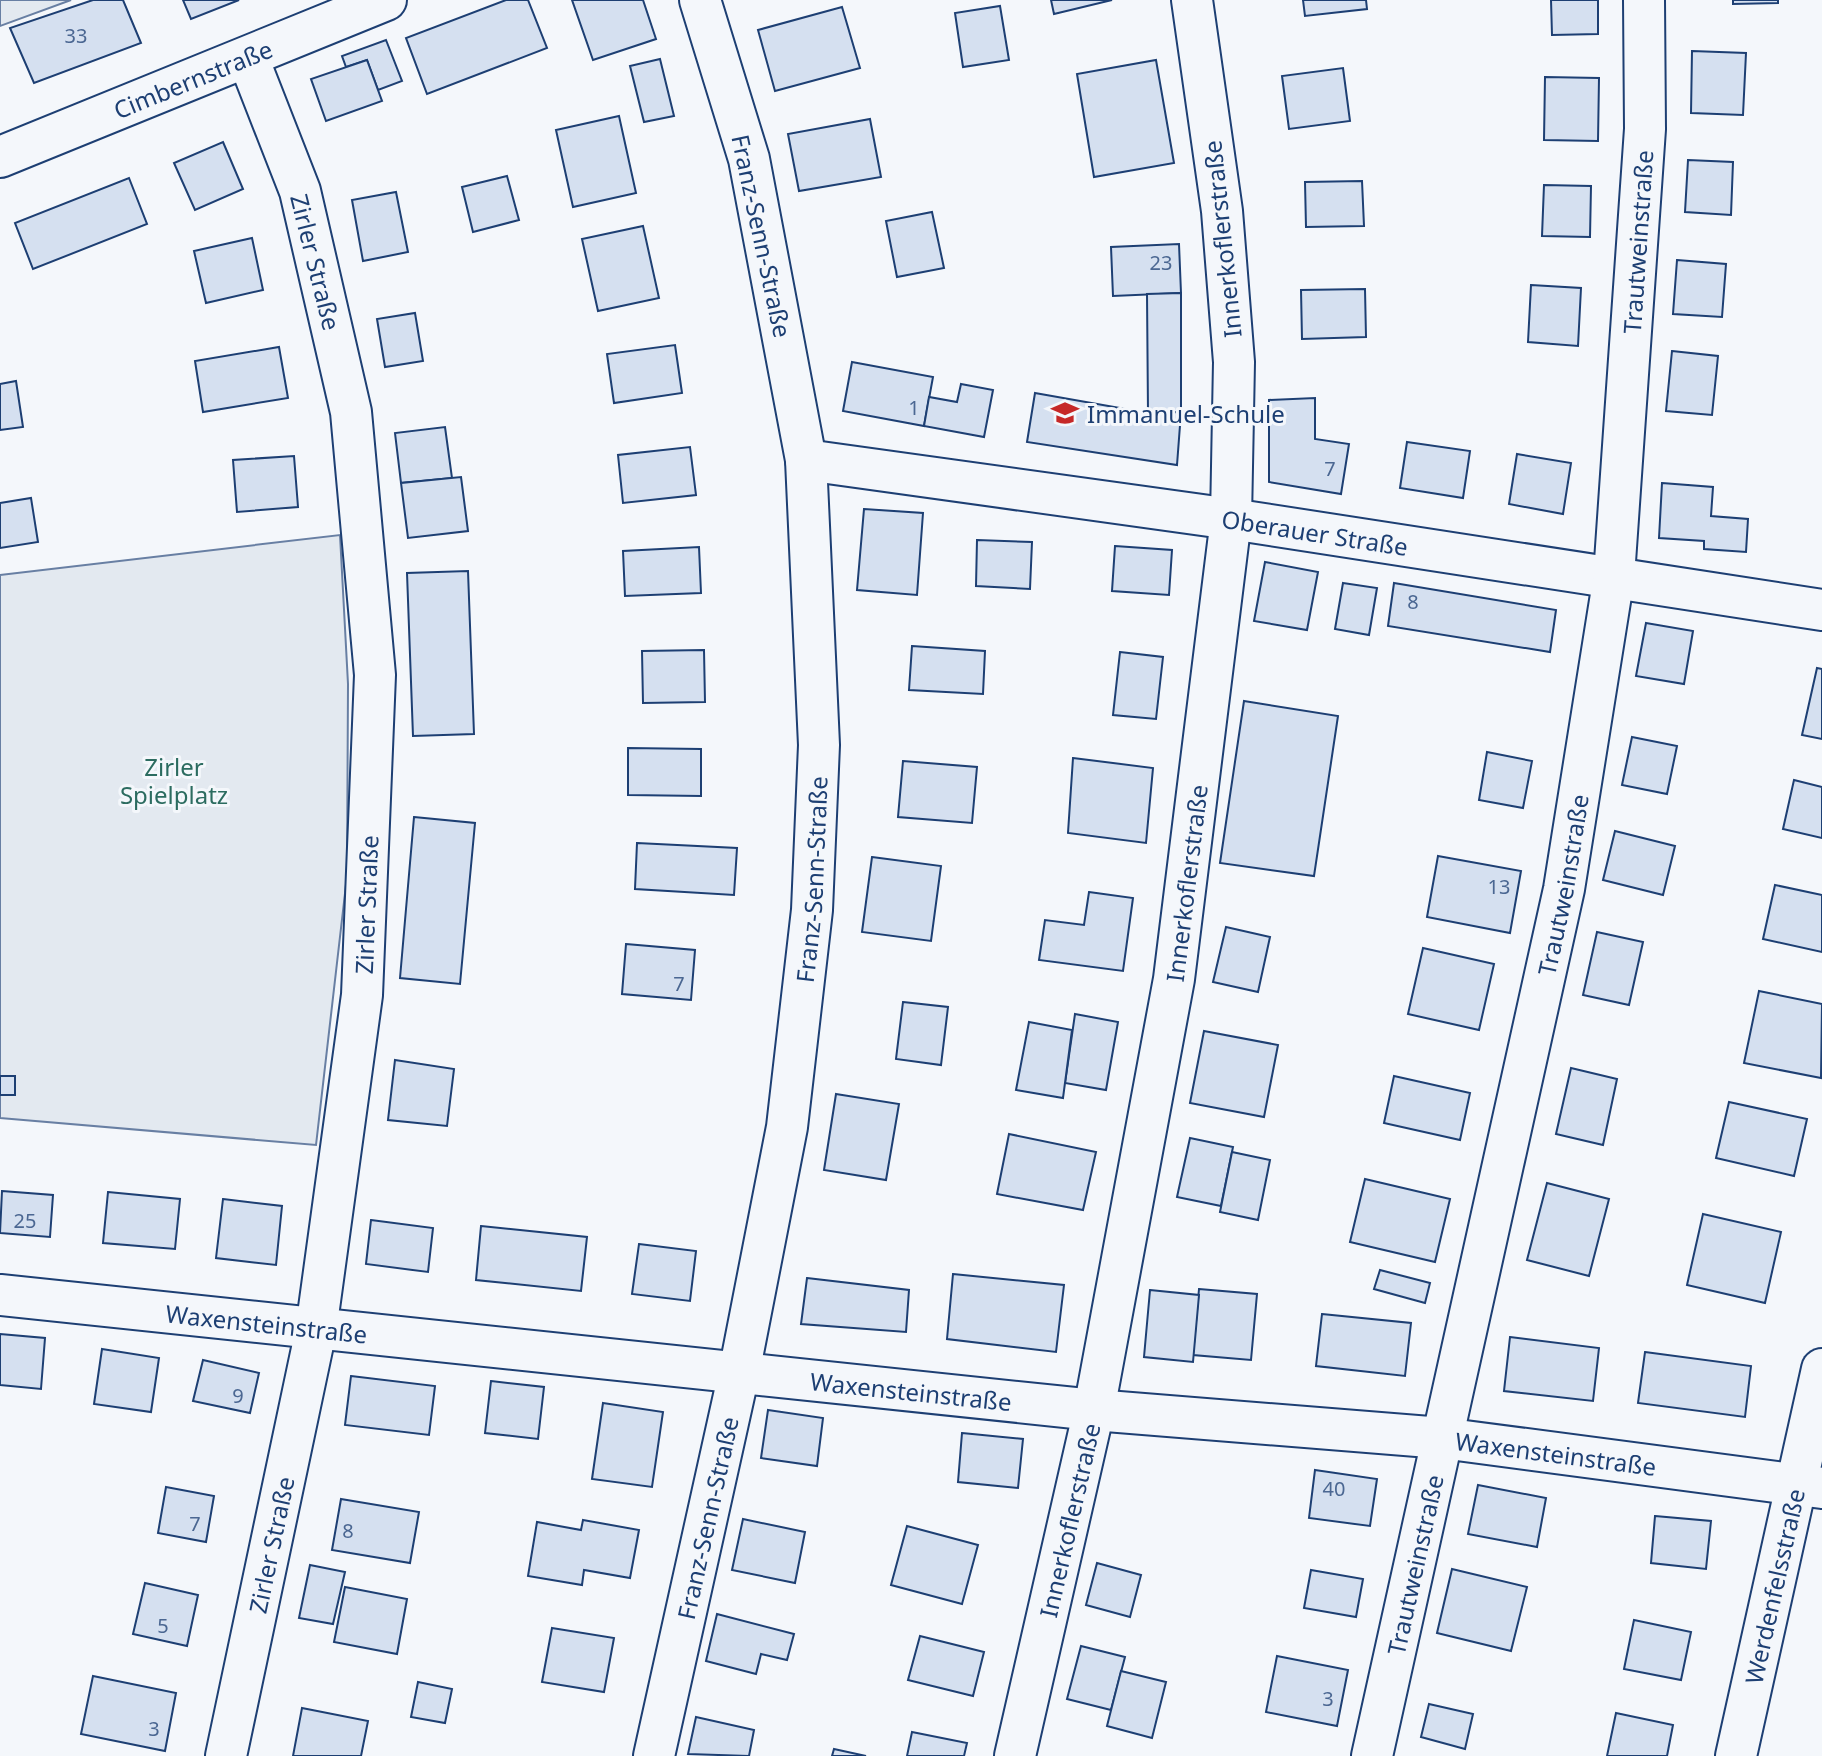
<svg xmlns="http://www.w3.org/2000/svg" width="1822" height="1756" viewBox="0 0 1822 1756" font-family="'Noto Sans',sans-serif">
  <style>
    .green { fill: #e3e9f0; stroke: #687fa3; stroke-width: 2 }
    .building { fill: #d5e0f0; stroke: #1d3f73; stroke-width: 2 }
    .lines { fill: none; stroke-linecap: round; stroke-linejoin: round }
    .minor-casing { stroke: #1d3f73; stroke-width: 44 }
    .minor { stroke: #f4f7fb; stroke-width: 40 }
    .labels { text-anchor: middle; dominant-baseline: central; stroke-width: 6; stroke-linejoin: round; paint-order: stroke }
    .number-label { font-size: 20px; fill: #4b6792 }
    .street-label { font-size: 24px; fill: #1d3f73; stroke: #f4f7fb }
    .poi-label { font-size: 24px; fill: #1d3f73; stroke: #f4f7fb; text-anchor: start }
    .park-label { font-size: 24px; fill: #2c6c60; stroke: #f4f7fb }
  </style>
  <rect width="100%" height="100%" fill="#f4f7fb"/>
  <!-- green -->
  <g class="green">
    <path d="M0,0H71L0,26Z"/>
    <path d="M340,535L348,684L347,876L316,1145L0,1118V575Z"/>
  </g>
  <!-- building -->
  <g class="building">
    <path d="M93,0H123L141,43L34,83L10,28Z"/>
    <path d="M183,0H239L191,19Z"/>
    <path d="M506,0H528L547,48L427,94L406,38Z"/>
    <path d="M572,0H643L656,39L593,60Z"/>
    <path d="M1051,0H1112L1054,14Z"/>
    <path d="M1303,0H1366L1367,9L1305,16Z"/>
    <path d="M1551,0H1598V34L1552,35Z"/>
    <path d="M1733,0H1778V3L1733,4Z"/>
    <path d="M1000,6L1009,60L963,67L955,13Z"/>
    <path d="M842,7L860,68L775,91L758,30Z"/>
    <path d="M386,40L402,81L378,90L367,60L346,67L342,56Z"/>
    <path d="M1692,51L1746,53L1743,115L1691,113Z"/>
    <path d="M660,59L674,116L644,122L630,66Z"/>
    <path d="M367,60L382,101L326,121L311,79Z"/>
    <path d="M1156,60L1174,163L1094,177L1077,74Z"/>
    <path d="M1343,68L1350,121L1289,129L1282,76Z"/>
    <path d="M1545,77L1599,78L1598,141L1544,140Z"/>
    <path d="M619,116L636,193L573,207L556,130Z"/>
    <path d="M870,119L881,177L799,191L788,134Z"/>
    <path d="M223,142L243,189L195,210L174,163Z"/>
    <path d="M1688,160L1733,162L1731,215L1685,212Z"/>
    <path d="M507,176L519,220L473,232L462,187Z"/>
    <path d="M129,178L147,224L33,269L15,223Z"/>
    <path d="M1362,181L1364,226L1306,227L1305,182Z"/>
    <path d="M1544,185L1591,186L1590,237L1542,236Z"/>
    <path d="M396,192L408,252L363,261L352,200Z"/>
    <path d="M932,212L944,268L897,277L886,221Z"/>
    <path d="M643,226L659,298L598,311L582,239Z"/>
    <path d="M252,238L263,290L206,303L194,251Z"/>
    <path d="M1179,244L1181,293L1113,296L1111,247Z"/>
    <path d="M1677,260L1726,264L1722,317L1673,314Z"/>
    <path d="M1531,285L1581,288L1578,346L1528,342Z"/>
    <path d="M1365,289L1366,337L1302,339L1301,290Z"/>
    <path d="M1181,293V412L1148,413L1147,294Z"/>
    <path d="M415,313L423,361L385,367L377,319Z"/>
    <path d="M675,345L682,393L614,403L607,354Z"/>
    <path d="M279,347L288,398L203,412L195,361Z"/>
    <path d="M1672,351L1718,356L1712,415L1666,411Z"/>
    <path d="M852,362L933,377L924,426L843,411Z"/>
    <path d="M16,381L23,427L0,430V384Z"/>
    <path d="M961,384L993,390L984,437L924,426L929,397L957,402Z"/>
    <path d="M1035,393L1148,413L1181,412L1177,465L1027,442Z"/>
    <path d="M1315,398V439L1349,444L1341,494L1269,482V400Z"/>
    <path d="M445,427L452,478L401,483L395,433Z"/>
    <path d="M1407,442L1470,451L1463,498L1400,488Z"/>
    <path d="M690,447L696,495L623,503L618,455Z"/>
    <path d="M1517,454L1571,463L1563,514L1509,504Z"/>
    <path d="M294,456L298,507L237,512L233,460Z"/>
    <path d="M461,477L468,531L408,538L401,483Z"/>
    <path d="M1662,483L1713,487L1711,516L1748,519L1746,552L1704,549V541L1659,538Z"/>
    <path d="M31,498L38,542L0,548V503Z"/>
    <path d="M864,509L923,513L917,595L857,590Z"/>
    <path d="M977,540L1032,542L1030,589L976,586Z"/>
    <path d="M1115,546L1172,550L1169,595L1112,591Z"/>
    <path d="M699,547L701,593L625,596L623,551Z"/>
    <path d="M1265,562L1318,572L1307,630L1254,621Z"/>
    <path d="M468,571L474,734L413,736L407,573Z"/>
    <path d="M1343,583L1377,588L1369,635L1335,629Z"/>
    <path d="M1394,583L1556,610L1550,652L1388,626Z"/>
    <path d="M1646,623L1693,631L1684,684L1636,676Z"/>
    <path d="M912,646L985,651L983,694L909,690Z"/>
    <path d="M704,650L705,702L643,703L642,651Z"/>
    <path d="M1120,652L1163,657L1156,719L1113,715Z"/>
    <path d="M1817,668L1822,669V739L1802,735Z"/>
    <path d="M1244,701L1338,716L1314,876L1220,863Z"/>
    <path d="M1632,737L1677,746L1667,794L1622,785Z"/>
    <path d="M628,748L701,749V796L628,795Z"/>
    <path d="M1487,752L1532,761L1523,808L1479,800Z"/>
    <path d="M1073,758L1153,768L1146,843L1068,833Z"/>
    <path d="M903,761L977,767L972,823L898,817Z"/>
    <path d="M1794,780L1822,787V838L1783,829Z"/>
    <path d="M414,817L475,823L460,984L400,978Z"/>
    <path d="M1615,831L1675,846L1663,895L1603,880Z"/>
    <path d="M637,843L737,848L734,895L635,889Z"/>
    <path d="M1438,856L1521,871L1510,933L1427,917Z"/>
    <path d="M872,857L941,866L931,941L862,932Z"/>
    <path d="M1775,885L1822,895V952L1763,939Z"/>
    <path d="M1089,892L1133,898L1123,971L1039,960L1045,920L1084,925Z"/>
    <path d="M1226,927L1270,937L1258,992L1213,982Z"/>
    <path d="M1597,932L1643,942L1629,1005L1583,995Z"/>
    <path d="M626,944L695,950L691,1000L622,994Z"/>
    <path d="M1423,948L1494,964L1479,1030L1408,1014Z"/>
    <path d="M1759,991L1822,1004L1821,1078L1744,1063Z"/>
    <path d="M903,1002L948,1007L941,1065L896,1059Z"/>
    <path d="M1075,1014L1118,1022L1106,1090L1065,1083Z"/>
    <path d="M1029,1022L1072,1030L1063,1098L1016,1090Z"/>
    <path d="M1204,1031L1278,1045L1264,1117L1190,1103Z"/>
    <path d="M395,1060L454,1069L447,1126L388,1120Z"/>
    <path d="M1571,1068L1617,1079L1603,1145L1556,1134Z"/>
    <rect x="0" y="1076" width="15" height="19"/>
    <path d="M1394,1076L1470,1093L1460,1140L1384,1123Z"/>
    <path d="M836,1094L899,1104L886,1180L824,1170Z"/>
    <path d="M1729,1102L1807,1119L1794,1176L1716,1158Z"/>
    <path d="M1009,1134L1096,1152L1083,1210L997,1194Z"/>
    <path d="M1190,1138L1233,1147L1221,1206L1177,1197Z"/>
    <path d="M1232,1152L1270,1160L1258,1220L1220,1212Z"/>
    <path d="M1365,1179L1450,1199L1435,1262L1350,1242Z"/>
    <path d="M1547,1183L1609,1199L1589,1276L1527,1260Z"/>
    <path d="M2,1191L53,1195L50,1237L0,1233Z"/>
    <path d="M108,1192L180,1199L175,1249L103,1243Z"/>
    <path d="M223,1199L282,1206L276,1265L216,1258Z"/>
    <path d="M1703,1214L1781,1232L1765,1303L1687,1285Z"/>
    <path d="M371,1220L433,1228L428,1272L366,1264Z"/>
    <path d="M481,1226L587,1237L581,1291L476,1280Z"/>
    <path d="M639,1244L696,1251L690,1301L632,1294Z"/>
    <path d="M1380,1270L1430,1283L1425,1303L1374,1289Z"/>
    <path d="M953,1274L1064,1285L1056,1352L947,1339Z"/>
    <path d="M807,1278L909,1290L906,1332L801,1324Z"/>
    <path d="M1199,1289L1257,1294L1251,1360L1193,1355Z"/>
    <path d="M1150,1290L1199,1295L1193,1362L1144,1357Z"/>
    <path d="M1322,1314L1411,1323L1405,1376L1316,1366Z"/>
    <path d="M0,1334L45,1338L41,1389L0,1385Z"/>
    <path d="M1510,1337L1599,1348L1593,1401L1504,1391Z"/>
    <path d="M102,1349L159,1358L151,1412L94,1404Z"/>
    <path d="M1645,1352L1751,1366L1745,1417L1638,1403Z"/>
    <path d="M203,1360L259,1373L250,1413L193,1401Z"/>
    <path d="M351,1376L435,1386L429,1435L345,1425Z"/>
    <path d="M491,1381L544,1387L538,1439L485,1433Z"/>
    <path d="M603,1403L663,1412L652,1487L592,1479Z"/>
    <path d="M768,1410L823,1418L817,1466L761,1458Z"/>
    <path d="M962,1433L1023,1439L1018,1488L958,1482Z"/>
    <path d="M1315,1470L1377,1479L1370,1526L1309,1518Z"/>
    <path d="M1478,1485L1546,1498L1537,1547L1468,1534Z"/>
    <path d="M166,1487L214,1496L206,1542L158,1533Z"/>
    <path d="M341,1499L419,1512L410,1563L332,1550Z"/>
    <path d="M1655,1516L1711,1521L1706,1569L1651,1563Z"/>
    <path d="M743,1519L805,1532L795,1583L732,1570Z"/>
    <path d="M583,1520L639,1530L630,1578L584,1570L582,1585L528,1576L537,1522L581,1530Z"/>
    <path d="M907,1526L978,1545L962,1604L891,1585Z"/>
    <path d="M1097,1563L1141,1575L1130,1617L1086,1605Z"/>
    <path d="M310,1565L345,1572L333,1624L299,1618Z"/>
    <path d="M1452,1569L1527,1587L1511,1651L1437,1633Z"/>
    <path d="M1311,1570L1363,1579L1356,1617L1304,1608Z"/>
    <path d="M145,1583L198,1595L187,1646L133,1634Z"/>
    <path d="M345,1587L407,1599L397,1654L334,1642Z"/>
    <path d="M717,1614L794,1634L787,1660L761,1654L756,1674L706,1661Z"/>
    <path d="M1634,1620L1691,1632L1681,1680L1624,1669Z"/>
    <path d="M552,1628L614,1638L604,1692L542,1682Z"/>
    <path d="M920,1636L984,1652L973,1696L908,1680Z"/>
    <path d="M1081,1646L1125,1657L1111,1710L1067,1699Z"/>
    <path d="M1277,1656L1348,1670L1337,1726L1266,1712Z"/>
    <path d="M1121,1671L1166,1682L1152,1738L1107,1726Z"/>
    <path d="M93,1676L176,1693L165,1751L81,1734Z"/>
    <path d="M418,1682L452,1689L445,1723L411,1717Z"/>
    <path d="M1429,1704L1473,1714L1465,1749L1421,1737Z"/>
    <path d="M302,1708L368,1721L361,1756H293Z"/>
    <path d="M1616,1713L1673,1725L1667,1756H1607Z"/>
    <path d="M696,1717L754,1730L749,1756L688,1754Z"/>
    <path d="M912,1732L967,1743L964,1756H907Z"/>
    <path d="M834,1749L866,1756H832Z"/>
  </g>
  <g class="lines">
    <!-- minor casing -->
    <g class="minor-casing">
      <g id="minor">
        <path id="s1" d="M0,157L386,0"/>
        <path id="s2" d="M806,460L1231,519L1822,610"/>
        <path id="s3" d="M0,1295L1094,1410L1442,1438L1822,1488"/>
        <path id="s4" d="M226,1756L316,1330L362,995L375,675L351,412L300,191L248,58"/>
        <path id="s5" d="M654,1756L739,1373L787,1127L812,910L819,745L806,460L749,159L700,0"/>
        <path id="s6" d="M1015,1756L1094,1410L1174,979L1231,519L1234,362L1222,211L1192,0"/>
        <path id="s7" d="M1372,1756L1564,889L1614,576L1645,129L1644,0"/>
        <path id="s8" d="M1736,1756L1822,1369"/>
      </g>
    </g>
    <!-- minor -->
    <use href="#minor" class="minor"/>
  </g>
  <!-- icons -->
  <defs>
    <g id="school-bare" transform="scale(2.16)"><path d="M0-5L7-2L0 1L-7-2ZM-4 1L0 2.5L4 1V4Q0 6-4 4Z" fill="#c62828" stroke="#f4f7fb" stroke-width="2.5" paint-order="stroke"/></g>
  </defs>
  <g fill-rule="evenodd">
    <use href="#school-bare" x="1065" y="413"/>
  </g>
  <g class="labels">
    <!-- number labels -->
    <g class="number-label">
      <text x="76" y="35">33</text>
      <text x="1161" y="262">23</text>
      <text x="914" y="407">1</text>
      <text x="1330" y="468">7</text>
      <text x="1413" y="601">8</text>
      <text x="1499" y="886">13</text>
      <text x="679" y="983">7</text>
      <text x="25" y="1220">25</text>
      <text x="238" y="1395">9</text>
      <text x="1334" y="1488">40</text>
      <text x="195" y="1523">7</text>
      <text x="348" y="1530">8</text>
      <text x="163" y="1625">5</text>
      <text x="1328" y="1698">3</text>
      <text x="154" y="1728">3</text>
    </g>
    <!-- street labels -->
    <g class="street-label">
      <text stroke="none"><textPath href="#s1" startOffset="208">Cimbernstraße</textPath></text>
      <text transform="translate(762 236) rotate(78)">Franz-Senn-Straße</text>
      <text transform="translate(1222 239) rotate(-96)">Innerkoflerstraße</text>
      <text stroke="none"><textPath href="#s7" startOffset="1540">Trautweinstraße</textPath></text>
      <text transform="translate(316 262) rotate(76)">Zirler Straße</text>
      <text stroke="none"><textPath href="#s2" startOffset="514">Oberauer Straße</textPath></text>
      <text stroke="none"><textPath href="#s5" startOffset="892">Franz-Senn-Straße</textPath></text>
      <text stroke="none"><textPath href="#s6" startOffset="890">Innerkoflerstraße</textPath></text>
      <text stroke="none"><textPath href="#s7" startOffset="892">Trautweinstraße</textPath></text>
      <text stroke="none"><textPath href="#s4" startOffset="864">Zirler Straße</textPath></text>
      <text stroke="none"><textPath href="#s3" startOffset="268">Waxensteinstraße</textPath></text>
      <text stroke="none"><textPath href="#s3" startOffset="916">Waxensteinstraße</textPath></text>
      <text stroke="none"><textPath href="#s3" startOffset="1564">Waxensteinstraße</textPath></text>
      <text stroke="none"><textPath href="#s5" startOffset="244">Franz-Senn-Straße</textPath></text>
      <text stroke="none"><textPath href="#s6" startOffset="242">Innerkoflerstraße</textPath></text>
      <text stroke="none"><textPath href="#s4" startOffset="216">Zirler Straße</textPath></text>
      <text stroke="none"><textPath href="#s7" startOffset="196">Trautweinstraße</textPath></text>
      <text stroke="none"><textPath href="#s8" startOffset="174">Werdenfelsstraße</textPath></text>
    </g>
    <!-- poi labels -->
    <g class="poi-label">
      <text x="1087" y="413">Immanuel-Schule</text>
    </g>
    <!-- park labels -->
    <g class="park-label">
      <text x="174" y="766">Zirler<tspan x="174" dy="28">Spielplatz</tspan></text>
    </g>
  </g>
</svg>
